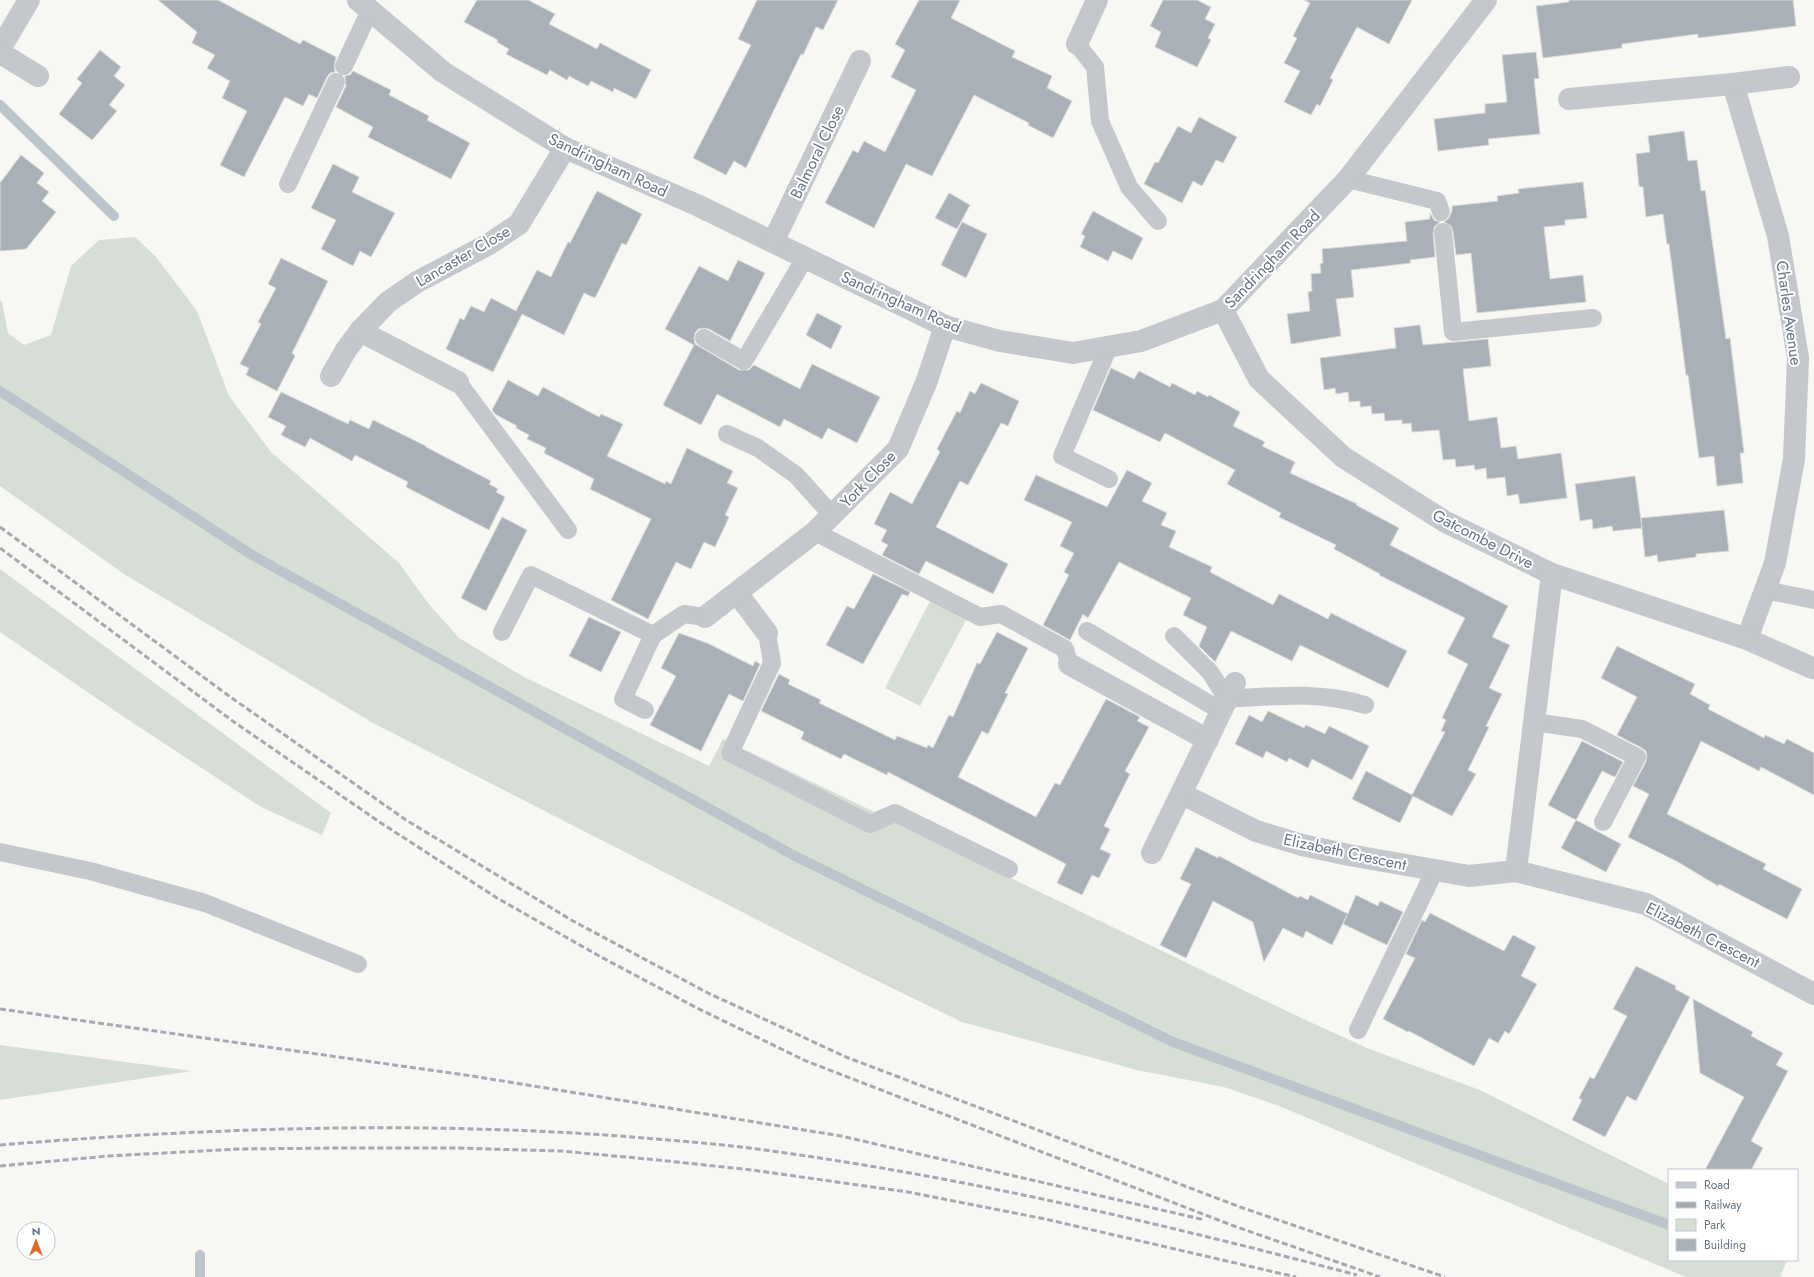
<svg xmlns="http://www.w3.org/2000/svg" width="1814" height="1277" viewBox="0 0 1814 1277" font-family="Jost,sans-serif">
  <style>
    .green { fill: #d7ded5 }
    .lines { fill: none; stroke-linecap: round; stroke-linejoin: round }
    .stream { stroke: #bcc5cb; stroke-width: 10 }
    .building { fill: #a9b0b7; stroke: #d8d9d6 }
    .lane { stroke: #c4c7cb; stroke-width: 18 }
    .street { stroke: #c4c7cb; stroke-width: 22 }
    .rail { stroke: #a5aab0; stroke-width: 3; stroke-dasharray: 6 3; stroke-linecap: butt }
    .labels { text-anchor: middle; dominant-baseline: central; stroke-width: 4; stroke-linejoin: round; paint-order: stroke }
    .street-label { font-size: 16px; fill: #667485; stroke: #fff }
  </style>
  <rect width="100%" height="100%" fill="#f7f7f4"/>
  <!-- green -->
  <g class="green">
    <path d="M135,237L156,257L197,311L229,396L271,452L399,563L428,603L459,638L522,676L709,766L723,739L1297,1016L1367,1048L1480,1090L1669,1184V1260H1787L1780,1277H1686L1279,1106L1224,1087L1137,1070L962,1022L857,971L373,723L124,574L0,486V300L2,302L8,333L24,345L51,335L71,266L99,240Z"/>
    <path d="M0,569L331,813L322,835L261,807L121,715L0,632Z"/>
    <path d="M930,601L966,620L920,706L885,688Z"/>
    <path d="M0,1045L192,1071L0,1100Z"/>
  </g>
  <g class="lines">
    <!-- stream -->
    <g class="stream">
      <path d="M0,105L114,216"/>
      <path d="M0,391L252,555L793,855L1173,1042L1669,1225"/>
      <path d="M200,1255V1277"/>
    </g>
  </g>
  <!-- building -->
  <g class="building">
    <path d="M158,0H218L300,44L303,40L336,57L334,67L335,72L330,73L327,77L317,98L309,94L303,106L285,97L244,177L220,165L247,111L222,98L230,81L207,68L215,55L192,43L197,32Z"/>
    <path d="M477,0H528L555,14L549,24L597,49L600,43L651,70L636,99L614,88L613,92L591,81L588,86L569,76L567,80L550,70L547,75L506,54L509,49L497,42L498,40L464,22Z"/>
    <path d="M757,0H838L823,30L816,27L803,55L801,54L746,168L734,161L726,175L693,158L751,45L738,39Z"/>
    <path d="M919,0H960L951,18L1015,51L1012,57L1052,76L1047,88L1072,101L1053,138L1028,125L1029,123L974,95L932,176L906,164L874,228L825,203L853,150L858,153L864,141L885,152L916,90L891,77L905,50L895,44Z"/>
    <path d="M1163,0H1197L1211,7L1205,19L1215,24L1208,38L1211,40L1197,67L1155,47L1161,32L1150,26Z"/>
    <path d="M1304,0H1412L1389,44L1357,27L1330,78L1333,80L1320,106L1317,104L1311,115L1284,102L1300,71L1284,63L1297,38L1293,36L1310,3Z"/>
    <path d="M1569,0H1793L1796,26L1698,38V34L1622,44V48L1543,58L1536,6L1569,2Z"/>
    <path d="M100,50L121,67L114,76L125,85L109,105L117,111L92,140L59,114L82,83L77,79Z"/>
    <path d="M1536,52L1539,78L1534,79L1540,134L1488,139L1489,145L1438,151L1434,119L1485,113V104L1507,102L1502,55Z"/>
    <path d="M353,71L391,90L389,95L429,116L427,120L470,143L451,179L368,137L373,127L336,107L346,86L345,76L350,75Z"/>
    <path d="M1199,117L1237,137L1223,163L1216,160L1202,186L1193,181L1182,203L1144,184L1155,162L1158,163L1178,126L1191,133Z"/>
    <path d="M1684,131L1688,161L1697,160L1701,191L1705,190L1726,339L1730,338L1744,453H1740L1743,483L1717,486L1714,456L1699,458L1688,375H1686L1669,244H1667L1663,214L1646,217L1643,187L1639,186L1636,154L1650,152L1648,136Z"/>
    <path d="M21,155L44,173L37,183L49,192L42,201L56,212L26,249L0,251V183Z"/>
    <path d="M333,164L359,177L352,192L395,213L371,257L360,251L353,266L321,249L336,220L311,208Z"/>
    <path d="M1583,182L1587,218L1565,220V225L1544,227L1550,279L1583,275L1586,302L1477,313L1471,253L1456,255L1453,231L1451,226L1444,222L1449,218L1452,211V206L1498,201L1497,196L1519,193L1518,189Z"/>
    <path d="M597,191L642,214L626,245L622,243L595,298L584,293L564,335L522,314L493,372L446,349L460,318L464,320L471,306L484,312L491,298L516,311L537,270L551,277L568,242L570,243Z"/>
    <path d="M949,193L970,205L957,229L935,218Z"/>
    <path d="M1093,211L1143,238L1132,260L1113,251L1108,261L1080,247L1085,236L1081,234Z"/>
    <path d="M1430,213L1434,220L1440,222L1434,227L1433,233L1435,257L1410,260L1411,263L1351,270L1354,297L1336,299L1341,336L1291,344L1287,314L1310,311L1308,292L1312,291L1311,274L1321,273L1320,264L1323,263L1322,249L1407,241L1405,222L1430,219Z"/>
    <path d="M962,222L987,234L966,278L941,265Z"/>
    <path d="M281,258L328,281L292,353L295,356L277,391L246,375L249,368L240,364L261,324L258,322L276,288L268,284Z"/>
    <path d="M738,260L765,273L730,341L709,329L704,328L698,329L695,333L694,338L695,344L739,370H749L754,365L800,389L812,364L880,397L857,443L828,428L822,439L784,419L780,427L717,394L701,425L663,405L694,345L665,329L699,266L728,281Z"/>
    <path d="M817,313L842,326L831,349L806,335Z"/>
    <path d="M1420,325L1423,345L1488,339L1491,366L1463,369L1469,421L1497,417L1501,448L1516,446L1518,459L1561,453L1567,498L1520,504L1518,494L1507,496L1505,477L1487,479L1486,468L1475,470L1474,465L1456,467L1455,459L1443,460L1439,430L1412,432L1411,423L1402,424V420L1385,421L1384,413L1372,414L1371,406L1360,407V401L1349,402L1348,392L1336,394L1335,388L1324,390L1320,358L1396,348L1394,328Z"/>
    <path d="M1111,368L1134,379L1139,371L1170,387L1172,383L1195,395L1197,391L1208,397L1209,395L1240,412L1233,426L1265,442L1262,446L1295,462L1290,473L1357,504L1356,505L1399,528L1390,545L1508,606L1492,637L1510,645L1489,688L1502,694L1486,726L1489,727L1468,770L1476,774L1452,816L1413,796L1400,823L1352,799L1366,771L1412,795L1445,732L1441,731L1446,720L1442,718L1468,664L1447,653L1465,618L1379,575L1380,574L1334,549L1336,545L1279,517L1281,513L1227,484L1235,470L1165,433L1160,442L1093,410Z"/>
    <path d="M508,380L538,396L543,387L599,417L601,414L623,424L607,456L665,484L666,481L671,484L687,448L733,471L727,483L738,488L725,515L729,517L715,547L704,542L691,569L676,562L648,619L611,600L651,519L590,489L594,479L544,453L546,448L527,439L529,435L516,428L517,426L495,414L492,410Z"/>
    <path d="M981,383L1019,401L1008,426L1001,423L968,485L960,481L936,527L1008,564L993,594L926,561L919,574L882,555L888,545L881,541L887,530L874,524L890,492L912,504L940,452L937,449L957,411L960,413L970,391L975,394Z"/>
    <path d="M281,392L348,424L350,420L369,429L373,420L426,446V447L491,481L489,484L498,489L496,492L505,497L489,530L406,487L408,482L355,455L352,461L310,438L305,447L281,435L286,426L268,417Z"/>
    <path d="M1127,470L1152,483L1142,501L1167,513L1161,525L1176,531L1169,547L1212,567L1210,572L1273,605L1279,594L1328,619L1331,613L1407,651L1388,688L1300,645L1292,661L1231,631L1215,662L1199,646L1207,627L1183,615L1191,598L1119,562L1088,618L1083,614L1070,640L1043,625L1069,575L1064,572L1074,553L1060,546L1072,522L1024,500L1036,475L1107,507Z"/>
    <path d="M1635,476L1642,528L1613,531L1612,526L1593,529L1592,519L1580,521L1575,484Z"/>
    <path d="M1724,510L1729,551L1696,554V557L1658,562L1657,555L1645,557L1641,518Z"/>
    <path d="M502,517L527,530L486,611L461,598Z"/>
    <path d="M873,574L910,592L908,596L902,594L863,664L826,645L847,606L854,609Z"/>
    <path d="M589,617L621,632L601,672L569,656Z"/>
    <path d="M997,632L1028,648L1005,693L1008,694L988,734L982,731L958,777L1036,817L1055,783L1060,785L1106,699L1140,717L1137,721L1149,727L1125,771L1130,774L1104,826L1110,829L1100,849L1111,854L1099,878L1092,875L1082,895L1057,883L1066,864L888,772L887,775L844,754L841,759L801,739L804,732L761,711L779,674L790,680L788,684L821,700L819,703L895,740L897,736L927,748L928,745L933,748L949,715L953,717L977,663L980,664Z"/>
    <path d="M679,633L707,643L753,666L755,661L760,664L743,701L729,694L701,751L650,725L676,676L661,668Z"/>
    <path d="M1617,646L1695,684L1690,694L1710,705L1708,709L1764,738L1765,735L1784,744L1787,739L1814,753V795L1761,767L1759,771L1701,741L1667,814L1766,864L1763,869L1802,889L1787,919L1719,884L1718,886L1678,862L1628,837L1649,794L1633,786L1646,762L1647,756L1646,751L1642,748L1617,735L1637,697L1601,678Z"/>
    <path d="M1268,711L1304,728L1306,725L1325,734L1329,726L1369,746L1352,780L1312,759L1308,768L1289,758L1287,762L1266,751L1263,758L1235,744L1249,715L1262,722Z"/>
    <path d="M1582,741L1623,762L1615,777L1602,771L1576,820L1548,805Z"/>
    <path d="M1576,820L1621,844L1606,872L1561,848Z"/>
    <path d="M1196,847L1218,858L1219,856L1298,898L1300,896L1308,900L1310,895L1348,914L1356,895L1378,906L1380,901L1403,912L1387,945L1343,924L1347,915L1332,945L1306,931L1303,938L1283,928L1264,962L1253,922L1213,901L1186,958L1160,945L1191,884L1180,879Z"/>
    <path d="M1430,913L1504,951L1513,935L1536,947L1521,976L1537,984L1509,1034L1505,1031L1498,1043L1489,1038L1474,1066L1409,1031L1408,1032L1383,1019L1415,958L1406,954L1422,920L1425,922Z"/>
    <path d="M1636,966L1676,986L1675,989L1690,997L1636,1101L1627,1096L1605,1137L1572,1120L1582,1100L1579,1098L1590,1077L1594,1079L1627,1016L1613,1009Z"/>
    <path d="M1693,999L1753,1032L1751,1036L1783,1053L1776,1065L1788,1071L1751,1141L1763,1148L1751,1170H1705L1744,1097L1700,1073Z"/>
  </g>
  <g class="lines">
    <!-- lane -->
    <g class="lane">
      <path d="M1077,44L1095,67L1100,121L1129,187L1158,221"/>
      <path d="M344,66L370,10"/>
      <path d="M1348,179L1437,201L1441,212"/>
      <path d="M288,184L336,82"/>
      <path d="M1443,232L1453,332L1593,318"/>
      <path d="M704,338L744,361L805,258"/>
      <path d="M1109,346L1062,456L1109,479"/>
      <path d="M458,382L568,530"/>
      <path d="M727,434L758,448L796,475L832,515"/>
      <path d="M815,532L980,617L1001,614L1065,649L1069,664"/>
      <path d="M1765,590L1814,600"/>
      <path d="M1087,631L1221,711"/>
      <path d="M502,632L531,575L653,635L684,614L705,617"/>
      <path d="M767,633L772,663L730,753L870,824L895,813L1009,869"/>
      <path d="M1174,636L1210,672L1227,699C1274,696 1320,691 1365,705"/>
      <path d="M645,710L623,699L653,635"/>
      <path d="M1534,722L1582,729L1637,757L1603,822"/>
      <path d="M0,852L90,871L205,903L358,964"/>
      <path d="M1358,1030L1435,870"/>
    </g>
    <!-- street -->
    <g class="street">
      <path d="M358,0L443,72L565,148L697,205L945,326L1000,341L1073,353L1141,341L1223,310L1348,179L1486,0"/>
      <path d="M1077,44L1097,0"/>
      <path d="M0,49L29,0"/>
      <path d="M0,53L38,76"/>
      <path d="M1733,84L1778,236L1798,358L1794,459L1775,563L1747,639"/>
      <path d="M1569,99L1733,84L1789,77"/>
      <path d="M773,242L860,61"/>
      <path d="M1223,310L1259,379L1343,457L1444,521L1552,574L1747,639L1812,668"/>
      <path d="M331,376L346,350L360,331"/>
      <path d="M458,382L360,331L388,302L417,282L489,244L519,224L565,148"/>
      <path d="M737,593L767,633"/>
      <path d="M705,617L815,532L898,449L926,383L945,326"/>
      <path d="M1069,664L1208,740"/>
      <path d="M1182,794L1256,831L1302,845L1349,855L1469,876L1516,871L1646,904L1814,994"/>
      <path d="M1152,853L1235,683"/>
      <path d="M1516,871L1552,574"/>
    </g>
    <!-- rail -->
    <g class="rail">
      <path d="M0,527L229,696L406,820L573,921L708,993L846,1057L1240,1207L1445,1277"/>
      <path d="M0,548L234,722L381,823L497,898L601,957L697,1008L806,1061L1234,1226L1380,1277"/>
      <path d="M0,1009L472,1076L841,1136L1205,1220"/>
      <path d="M0,1145C206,1128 413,1121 620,1136C665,1140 712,1143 757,1149C960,1176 1160,1223 1357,1275"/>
      <path d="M0,1166L108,1156L239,1149L342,1148H454L561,1151L658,1160L752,1170L908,1192L1045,1219L1296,1277"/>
    </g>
  </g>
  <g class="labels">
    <!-- street labels -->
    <g class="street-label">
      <text transform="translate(817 152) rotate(-64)">Balmoral Close</text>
      <text transform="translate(608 165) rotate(25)">Sandringham Road</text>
      <text transform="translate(463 256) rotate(-30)">Lancaster Close</text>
      <text transform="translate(1272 259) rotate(-46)">Sandringham Road</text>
      <text transform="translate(901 302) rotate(24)">Sandringham Road</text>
      <text transform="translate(1789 313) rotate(82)">Charles Avenue</text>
      <text transform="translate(868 479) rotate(-46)">York Close</text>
      <text transform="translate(1483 539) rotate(27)">Gatcombe Drive</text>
      <text transform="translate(1345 852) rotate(12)">Elizabeth Crescent</text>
      <text transform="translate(1703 935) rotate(27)">Elizabeth Crescent</text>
    </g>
  </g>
  <!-- legend -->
  <rect x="1668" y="1169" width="130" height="92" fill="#ffffff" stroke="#c2c7ce"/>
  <rect x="1676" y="1182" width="20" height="6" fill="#c4c7cb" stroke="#c2c7ce"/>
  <text x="1704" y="1189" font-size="12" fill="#667485">Road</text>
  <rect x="1676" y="1202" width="20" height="6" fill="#a5aab0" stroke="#c2c7ce"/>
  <text x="1704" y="1209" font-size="12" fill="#667485">Railway</text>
  <rect x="1676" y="1219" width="20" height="12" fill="#d7ded5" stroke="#c2c7ce"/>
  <text x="1704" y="1229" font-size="12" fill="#667485">Park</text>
  <rect x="1676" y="1239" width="20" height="12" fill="#a9b0b7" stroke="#c2c7ce"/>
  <text x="1704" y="1249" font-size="12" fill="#667485">Building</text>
  <!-- north arrow -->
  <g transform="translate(36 1241)"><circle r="19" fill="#ffffff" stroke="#c2c7ce"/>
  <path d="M0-3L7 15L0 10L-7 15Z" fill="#e16a2a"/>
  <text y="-6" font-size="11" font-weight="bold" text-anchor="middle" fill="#667485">N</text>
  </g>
</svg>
